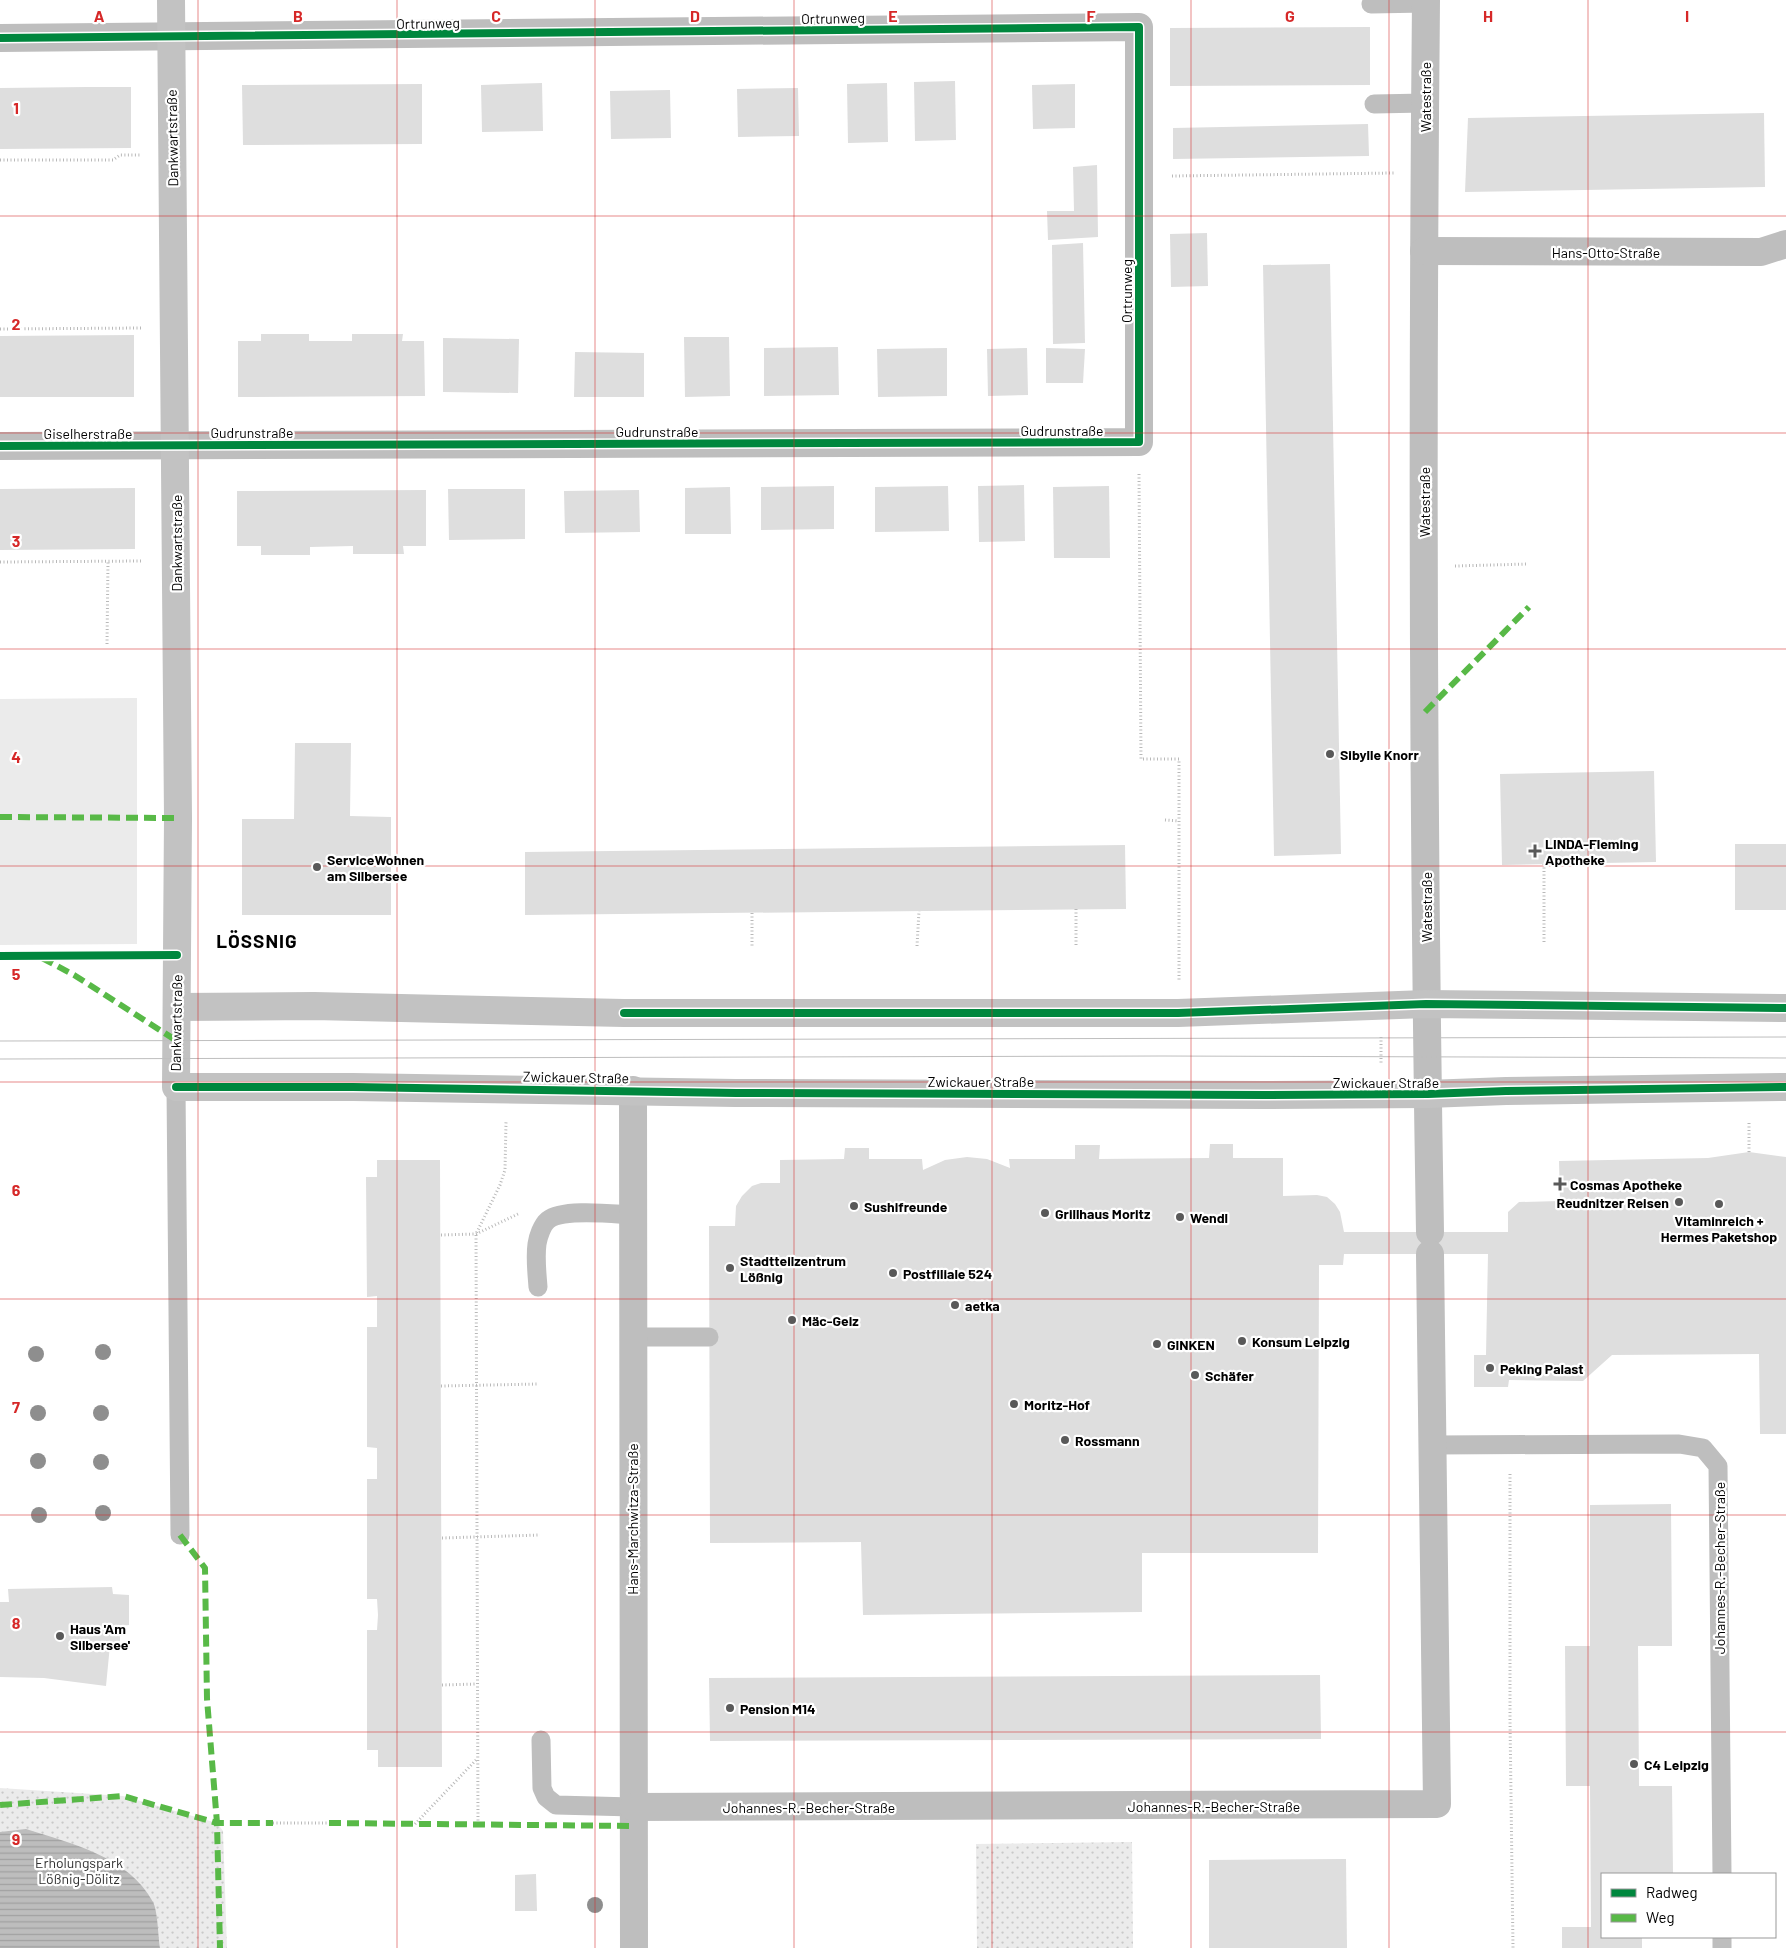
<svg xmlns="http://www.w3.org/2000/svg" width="1786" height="1948" viewBox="0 0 1786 1948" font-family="Barlow,sans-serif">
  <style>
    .green { fill: #ebebeb }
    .park { fill: url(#park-dots) }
    .water { fill: url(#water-rules) }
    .building { fill: #dedede }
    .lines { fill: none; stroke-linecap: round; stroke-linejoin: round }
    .path { stroke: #b9b9b9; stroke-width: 3; stroke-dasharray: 1 2.5; stroke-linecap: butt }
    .service { stroke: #bebebe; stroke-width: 19 }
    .minor { stroke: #bebebe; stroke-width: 28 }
    .secondary { stroke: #c2c2c2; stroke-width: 28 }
    .tram { stroke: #bebebe; stroke-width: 1 }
    .quiet { stroke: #58b947; stroke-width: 6; stroke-dasharray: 12 6; stroke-linecap: butt }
    .cycleway-casing { stroke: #fff; stroke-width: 11 }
    .cycleway { stroke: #00873e; stroke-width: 8 }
    .tree { fill: #8e8e8e }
    .grid { fill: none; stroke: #d62828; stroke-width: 1; stroke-opacity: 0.55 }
    .poi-dot { fill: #595959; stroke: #fff; stroke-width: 2 }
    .labels { text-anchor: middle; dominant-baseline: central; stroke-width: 4.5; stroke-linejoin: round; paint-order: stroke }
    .street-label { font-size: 14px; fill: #000; stroke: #fff }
    .poi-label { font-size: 14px; font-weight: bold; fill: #000; stroke: #fff; text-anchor: start }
    .park-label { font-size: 14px; fill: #313131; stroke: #fff }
    .district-label { font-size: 19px; font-weight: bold; letter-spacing: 1px; fill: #000; stroke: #fff }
    .grid-label { font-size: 16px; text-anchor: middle; font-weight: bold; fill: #d62828; stroke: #fff; stroke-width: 4.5; stroke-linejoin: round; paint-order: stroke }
  </style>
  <defs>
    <pattern id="park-dots" width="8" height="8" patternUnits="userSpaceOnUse" patternTransform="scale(1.25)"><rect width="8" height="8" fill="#ebebeb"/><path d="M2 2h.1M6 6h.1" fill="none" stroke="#c8c8c8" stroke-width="1.8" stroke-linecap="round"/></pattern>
    <pattern id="water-rules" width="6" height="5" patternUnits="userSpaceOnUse" patternTransform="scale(1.25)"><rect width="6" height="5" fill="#bdbdbd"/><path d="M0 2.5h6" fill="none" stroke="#a1a1a1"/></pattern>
  </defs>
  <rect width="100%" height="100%" fill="#fff"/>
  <!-- green -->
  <path class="green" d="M137,698V944L0,945V699Z"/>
  <!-- park -->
  <g class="park">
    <path d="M0,1788L123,1796L217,1823L223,1831L227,1948H0Z"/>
    <path d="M1132,1842L1133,1948H977L976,1844Z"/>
  </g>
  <!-- water -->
  <path class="water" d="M26,1829C72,1844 128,1856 153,1902C158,1912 158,1936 160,1948H0V1832Z"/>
  <!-- building -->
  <g class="building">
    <path d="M1370,27V85L1170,86V28Z"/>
    <path d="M955,81L956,140L915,141L914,82Z"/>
    <path d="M542,83L543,131L482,132L481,85Z"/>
    <path d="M887,83L888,142L848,143L847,84Z"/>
    <path d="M422,84V144L243,145L242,85Z"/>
    <path d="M1075,84V128L1033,129L1032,85Z"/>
    <path d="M87,87H131V148L0,149V88Z"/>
    <path d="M798,88L799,136L738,137L737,89Z"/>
    <path d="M670,90L671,138L611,139L610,91Z"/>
    <path d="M1764,113L1765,187L1465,192L1468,118Z"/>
    <path d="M1368,124L1369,156L1173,159V128Z"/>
    <path d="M1097,165L1098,237L1048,240L1047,211H1074L1073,167Z"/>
    <path d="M1207,233L1208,286L1171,287L1170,234Z"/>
    <path d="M1083,243L1085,343L1053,344L1052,245Z"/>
    <path d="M1330,264L1341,854L1274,856L1263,265Z"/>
    <path d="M261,334H309V341H352V334H403L402,341H424L425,396L238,397V341H261Z"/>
    <path d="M134,335V397H0V336Z"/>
    <path d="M684,337H729L730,396L685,397Z"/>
    <path d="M443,338L519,339L518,393L443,392Z"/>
    <path d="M838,347L839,395L764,396V348Z"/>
    <path d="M947,348V396L878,397L877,349Z"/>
    <path d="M1027,348L1028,395L988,396L987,349Z"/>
    <path d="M1046,348L1085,349L1083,383H1046Z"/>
    <path d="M575,352L644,353V397H574Z"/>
    <path d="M1024,485L1025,541L979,542L978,486Z"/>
    <path d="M834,486V529L761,530V487Z"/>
    <path d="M948,486L949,531L875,532V487Z"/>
    <path d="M1109,486L1110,558H1054L1053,487Z"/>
    <path d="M730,487L731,534H685V488Z"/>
    <path d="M135,488V549L0,550V489Z"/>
    <path d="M448,489H525V539L449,540Z"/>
    <path d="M426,490V546H403L404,554H353V546L310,547V555H261V546H237V491Z"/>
    <path d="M639,490L640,532L565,533L564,491Z"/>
    <path d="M295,743H351L350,816L391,817V915H242V819H294Z"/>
    <path d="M1654,771L1656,862L1502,865L1500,774Z"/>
    <rect x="1735" y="844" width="51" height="66"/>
    <path d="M1125,845L1126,909L525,915V852Z"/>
    <path d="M1210,1144H1233V1158H1283V1196L1317,1195L1327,1197L1335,1204L1340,1212L1344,1232H1508V1212L1519,1202L1560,1201L1559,1161L1708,1158L1749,1152L1786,1157V1434H1760L1759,1354L1612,1355L1583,1381L1509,1380L1508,1387H1474V1355H1486L1488,1254H1344L1343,1265H1319L1318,1553H1142V1612L863,1615L861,1542L710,1543L709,1226H735L736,1206L742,1196L752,1186L761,1183H780V1160L844,1159L845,1148H869V1159H922L923,1170L945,1160L967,1157L987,1159L1010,1168L1009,1159H1075V1145H1100L1099,1159L1209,1158Z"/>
    <path d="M377,1160H440L442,1767H378V1750H367V1630H377L378,1615L377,1599H367V1479H377V1448L367,1447V1327H377V1296L367,1297L366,1177H377Z"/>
    <path d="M1671,1504L1672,1646H1638L1639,1786H1672L1673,1874H1602V1937H1642V1948H1562V1927H1591L1590,1786H1566L1565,1646H1590V1505Z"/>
    <path d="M112,1587L113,1594L129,1595V1625L120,1626V1645H110L106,1686L44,1678L0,1677V1602H9L8,1589Z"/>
    <path d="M1320,1675L1321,1739L710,1741L709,1678Z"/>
    <path d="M1346,1859L1347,1948H1209V1860Z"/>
    <path d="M536,1874L537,1911H515V1875Z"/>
  </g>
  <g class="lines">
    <!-- path -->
    <g class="path">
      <path d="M0,160H113L120,155H140"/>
      <path d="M1172,176L1394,173"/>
      <path d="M0,329L142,328"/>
      <path d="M1139,474L1141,759H1179V980"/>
      <path d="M0,562L142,561"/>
      <path d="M1455,566L1528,564"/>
      <path d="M107,644L108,561"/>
      <path d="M1165,820L1179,821"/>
      <path d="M1544,864V942"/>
      <path d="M1076,909V945"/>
      <path d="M752,913V948"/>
      <path d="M917,946L919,911"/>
      <path d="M1381,1037V1063"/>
      <path d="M1749,1152V1121"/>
      <path d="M441,1235L476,1234L518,1214"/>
      <path d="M441,1386L539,1384"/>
      <path d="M1510,1474V1720L1513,1948"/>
      <path d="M442,1538L540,1535"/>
      <path d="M442,1685L477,1684"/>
      <path d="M273,1823H329"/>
      <path d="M415,1824L476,1760"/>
      <path d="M478,1824L476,1234L500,1185L505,1170L506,1122"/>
    </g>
    <!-- service -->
    <g class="service">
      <path d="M1371,4L1426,3"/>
      <path d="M1374,104L1425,103"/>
      <path d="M176,1087L180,1535"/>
      <path d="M538,1287C537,1273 535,1258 537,1244C538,1237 542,1225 548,1220C563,1208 613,1214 632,1215"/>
      <path d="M633,1337H709"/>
      <path d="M1433,1445L1679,1444L1703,1448L1718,1466L1722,1874"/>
      <path d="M541,1740L542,1788L546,1797L556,1805L633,1807"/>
      <path d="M1722,1937V1948"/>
    </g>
    <!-- minor -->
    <g class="minor">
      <path d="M1426,0C1422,411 1423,821 1430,1232"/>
      <path d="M0,38L1139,27V442L0,446"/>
      <path d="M1424,251L1761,252L1786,244"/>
      <path d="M633,1090L634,1948"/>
      <path d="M633,1807L1437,1804L1430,1254"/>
    </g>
    <!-- secondary -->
    <g class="secondary">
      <path d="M171,0L178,818L176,1087H353L736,1093L1263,1095L1428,1094L1506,1091L1786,1087"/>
      <path d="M177,1007L314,1006L624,1013H1178L1426,1004L1786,1008"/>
    </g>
    <!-- tram -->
    <g class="tram">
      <path d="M0,1041L1786,1037"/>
      <path d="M0,1059L1162,1056L1786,1058"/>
    </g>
    <!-- quiet -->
    <g class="quiet">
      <path d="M1425,712L1529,607"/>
      <path d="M0,817L178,818"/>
      <path d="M42,958L74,975L177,1041"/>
      <path d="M180,1535L205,1568L207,1699L217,1823L220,1948"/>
      <path d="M0,1805L123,1796L217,1823H273"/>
      <path d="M329,1823L633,1826"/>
    </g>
    <!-- cycleway casing -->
    <g class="cycleway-casing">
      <g id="cycleway">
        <path d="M0,38L1139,27V442L0,446"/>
        <path d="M0,956L177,955"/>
        <path d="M624,1013H1178L1426,1004L1786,1008"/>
        <path d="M176,1087H353L736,1093L1263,1095L1428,1094L1506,1091L1786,1087"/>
      </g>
    </g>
    <!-- cycleway -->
    <use href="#cycleway" class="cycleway"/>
  </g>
  <!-- trees -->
  <g class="tree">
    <circle cx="103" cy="1352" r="8"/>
    <circle cx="36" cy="1354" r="8"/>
    <circle cx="38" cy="1413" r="8"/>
    <circle cx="101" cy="1413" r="8"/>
    <circle cx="38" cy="1461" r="8"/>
    <circle cx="101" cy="1462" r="8"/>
    <circle cx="103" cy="1513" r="8"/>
    <circle cx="39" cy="1515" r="8"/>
    <circle cx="595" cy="1905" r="8"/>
  </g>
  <!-- grid -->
  <path class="grid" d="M198,0V1948M397,0V1948M595,0V1948M794,0V1948M992,0V1948M1191,0V1948M1389,0V1948M1588,0V1948M0,216H1786M0,433H1786M0,649H1786M0,866H1786M0,1082H1786M0,1299H1786M0,1515H1786M0,1732H1786"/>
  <!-- markers -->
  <g class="poi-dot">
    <circle cx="1330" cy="754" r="5"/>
    <path d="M1532.5 843.5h5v5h5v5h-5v5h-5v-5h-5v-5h5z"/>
    <circle cx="317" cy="867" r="5"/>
    <path d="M1557.5 1176.5h5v5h5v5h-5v5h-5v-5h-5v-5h5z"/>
    <circle cx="1679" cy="1202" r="5"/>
    <circle cx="1719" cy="1204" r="5"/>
    <circle cx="854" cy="1206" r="5"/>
    <circle cx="1045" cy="1213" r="5"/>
    <circle cx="1180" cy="1217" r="5"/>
    <circle cx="730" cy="1268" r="5"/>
    <circle cx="893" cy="1273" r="5"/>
    <circle cx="955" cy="1305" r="5"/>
    <circle cx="792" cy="1320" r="5"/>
    <circle cx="1242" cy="1341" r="5"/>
    <circle cx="1157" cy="1344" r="5"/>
    <circle cx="1490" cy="1368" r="5"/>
    <circle cx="1195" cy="1375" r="5"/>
    <circle cx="1014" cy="1404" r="5"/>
    <circle cx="1065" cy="1440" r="5"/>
    <circle cx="60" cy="1636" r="5"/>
    <circle cx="730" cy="1708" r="5"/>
    <circle cx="1634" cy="1764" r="5"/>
  </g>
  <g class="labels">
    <!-- street labels -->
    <g class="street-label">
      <text transform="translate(833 18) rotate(-1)">Ortrunweg</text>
      <text transform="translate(428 23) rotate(-1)">Ortrunweg</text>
      <text transform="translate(1425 97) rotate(-90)">Watestraße</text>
      <text transform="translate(172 138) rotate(-91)">Dankwartstraße</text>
      <text x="1606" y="252">Hans-Otto-Straße</text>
      <text transform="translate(1126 291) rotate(-90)">Ortrunweg</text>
      <text x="1062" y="430">Gudrunstraße</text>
      <text x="657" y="431">Gudrunstraße</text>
      <text x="252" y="432">Gudrunstraße</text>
      <text x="88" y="433">Giselherstraße</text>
      <text transform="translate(1424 502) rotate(-90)">Watestraße</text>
      <text transform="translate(176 543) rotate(-90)">Dankwartstraße</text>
      <text transform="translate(1426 907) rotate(-90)">Watestraße</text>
      <text transform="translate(176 1023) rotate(-89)">Dankwartstraße</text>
      <text transform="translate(576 1077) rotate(1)">Zwickauer Straße</text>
      <text x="981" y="1081">Zwickauer Straße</text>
      <text x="1386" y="1082">Zwickauer Straße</text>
      <text transform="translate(632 1519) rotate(-90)">Hans-Marchwitza-Straße</text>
      <text transform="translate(1719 1568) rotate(-90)">Johannes-R.-Becher-Straße</text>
      <text x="1214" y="1806">Johannes-R.-Becher-Straße</text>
      <text x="809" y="1807">Johannes-R.-Becher-Straße</text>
    </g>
    <!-- poi labels -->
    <g class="poi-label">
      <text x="1340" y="754">Sibylle Knorr</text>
      <text x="1545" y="843">LINDA-Fleming<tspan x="1545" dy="16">Apotheke</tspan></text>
      <text x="327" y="859">ServiceWohnen<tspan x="327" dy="16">am Silbersee</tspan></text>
      <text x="1570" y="1184">Cosmas Apotheke</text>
      <text x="1669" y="1202" text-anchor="end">Reudnitzer Reisen</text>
      <text x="864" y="1206">Sushifreunde</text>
      <text x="1055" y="1213">Grillhaus Moritz</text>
      <text x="1190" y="1217">Wendl</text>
      <text x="1719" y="1220" text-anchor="middle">Vitaminreich +<tspan x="1719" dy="16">Hermes Paketshop</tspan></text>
      <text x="740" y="1260">Stadtteilzentrum<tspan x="740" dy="16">Lößnig</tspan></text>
      <text x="903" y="1273">Postfiliale 524</text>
      <text x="965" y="1305">aetka</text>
      <text x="802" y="1320">Mäc-Geiz</text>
      <text x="1252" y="1341">Konsum Leipzig</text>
      <text x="1167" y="1344">GINKEN</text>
      <text x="1500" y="1368">Peking Palast</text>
      <text x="1205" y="1375">Schäfer</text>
      <text x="1024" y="1404">Moritz-Hof</text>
      <text x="1075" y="1440">Rossmann</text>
      <text x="70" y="1628">Haus 'Am<tspan x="70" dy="16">Silbersee'</tspan></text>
      <text x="740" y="1708">Pension M14</text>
      <text x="1644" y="1764">C4 Leipzig</text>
    </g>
    <!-- park labels -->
    <g class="park-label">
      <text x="79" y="1862">Erholungspark<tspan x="79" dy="16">Lößnig-Dölitz</tspan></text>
    </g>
    <!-- district labels -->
    <g class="district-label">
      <text x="257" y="940">LÖSSNIG</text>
    </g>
  </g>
  <g class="grid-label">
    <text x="99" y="22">A</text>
    <text x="298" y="22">B</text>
    <text x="496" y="22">C</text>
    <text x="695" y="22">D</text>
    <text x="893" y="22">E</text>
    <text x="1091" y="22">F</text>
    <text x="1290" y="22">G</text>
    <text x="1488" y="22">H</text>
    <text x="1687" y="22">I</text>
    <text x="16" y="114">1</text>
    <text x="16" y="330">2</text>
    <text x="16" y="547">3</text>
    <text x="16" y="763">4</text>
    <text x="16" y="980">5</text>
    <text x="16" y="1196">6</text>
    <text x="16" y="1413">7</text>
    <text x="16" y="1629">8</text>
    <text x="16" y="1845">9</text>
  </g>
  <!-- legend -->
  <rect x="1601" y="1873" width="175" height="65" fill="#ffffff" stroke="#999999"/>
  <rect x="1611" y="1889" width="25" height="8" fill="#00873e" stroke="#999999"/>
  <text x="1646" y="1898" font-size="15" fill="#000000">Radweg</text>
  <rect x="1611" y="1914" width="25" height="8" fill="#58b947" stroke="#999999"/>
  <text x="1646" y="1923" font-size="15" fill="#000000">Weg</text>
</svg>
